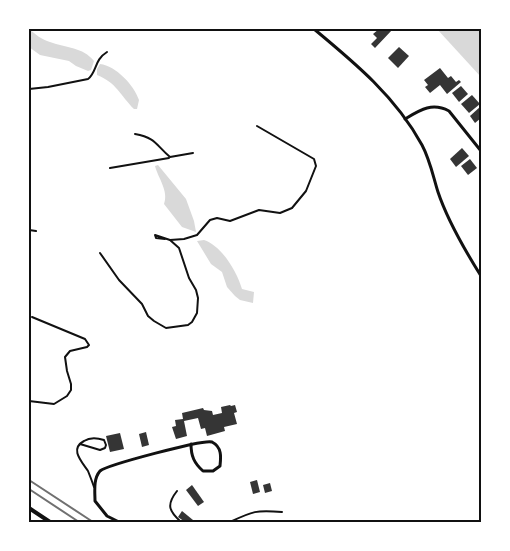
<svg xmlns="http://www.w3.org/2000/svg" width="510" height="551" viewBox="0 0 510 551" font-family="Helvetica,sans-serif">
  <style>
    .water { fill: #d9d9d9 }
    .building { fill: #353535 }
    .lines { fill: none; stroke-linecap: round; stroke-linejoin: round }
    .service { stroke: #111; stroke-width: 2 }
    .minor { stroke: #111; stroke-width: 3 }
    .tertiary { stroke: #111; stroke-width: 4 }
    .rail { stroke: #707070; stroke-width: 2 }
    .neatline { fill: none; stroke: #111; stroke-width: 2 }
  </style>
  <rect width="100%" height="100%" fill="#fff"/>
  <!-- water -->
  <g class="water">
    <path d="M29,29C35,34 42,40 50,42C66,48 83,47 94,61L91,70L88,71L76,66L69,61L40,55L29,47Z"/>
    <path d="M437,29H481V77Z"/>
    <path d="M100,64C116,66 134,85 139,100L137,109H134C120,95 117,83 97,75V69Z"/>
    <path d="M158,165L186,199L194,221L196,232L182,227L164,204C169,191 158,178 155,166Z"/>
    <path d="M204,240C222,246 237,272 242,289L254,292L253,303L240,300L235,296L227,287L222,272L211,264L197,241Z"/>
  </g>
  <!-- building -->
  <g class="building">
    <path d="M379,29H391L392,30L375,48L371,44L377,38L373,34Z"/>
    <path d="M399,47L409,56L398,68L388,58Z"/>
    <path d="M440,68L448,78L451,76L456,82L459,80L461,82L447,94L440,85L430,93L425,87L428,85L424,80Z"/>
    <path d="M461,86L468,94L459,102L452,93Z"/>
    <path d="M472,95L480,104L469,113L461,104Z"/>
    <path d="M481,106V118L475,123L470,116Z"/>
    <path d="M462,148L469,156L456,167L450,159Z"/>
    <path d="M470,159L477,168L468,175L461,166Z"/>
    <path d="M230,405L231,406L235,405L237,412L234,413L237,424L224,427L225,431L207,436L205,428L201,429L198,418L184,421L187,436L176,439L172,427L176,426L175,420L183,419L182,413L203,408L204,410L212,411L213,415L222,413L221,407Z"/>
    <path d="M146,432L149,445L142,447L139,434Z"/>
    <path d="M120,433L124,449L110,452L106,436Z"/>
    <path d="M257,480L260,492L253,494L250,482Z"/>
    <path d="M270,483L272,491L265,493L263,485Z"/>
    <path d="M192,485L204,502L198,506L186,490Z"/>
    <path d="M182,511L193,520L192,522H185L178,517Z"/>
  </g>
  <g class="lines">
    <!-- service -->
    <g class="service">
      <path d="M29,89L48,87L88,79C97,72 94,60 107,52"/>
      <path d="M135,134C156,138 155,144 170,157L193,153"/>
      <path d="M110,168L169,158"/>
      <path d="M29,230L36,231"/>
      <path d="M170,240L184,239L197,235L210,220L217,218L230,221L259,210L280,213L292,208L306,191L316,166L314,159L257,126"/>
      <path d="M100,253L119,280L142,304L148,316L154,321L166,328L188,325L192,322L197,313L198,298L196,290L189,278L179,248L170,240L155,235L156,238L165,239"/>
      <path d="M29,401L54,404L67,396L71,390V384L67,371L65,357L70,351L87,347L89,345L85,339L32,317"/>
      <path d="M80,444L100,450L105,448L106,445L104,440C98,438 90,437 84,441C69,449 82,462 88,471C90,476 92,481 94,487"/>
      <path d="M177,491C166,505 169,511 181,522"/>
      <path d="M230,522C253,511 256,510 282,512"/>
    </g>
    <!-- minor -->
    <g class="minor">
      <path d="M314,29C355,63 396,97 422,145C430,160 433,176 438,192C447,219 466,252 481,276"/>
      <path d="M405,119C420,110 432,102 449,111L481,151"/>
      <path d="M119,522L107,516L95,501C95,492 93,479 100,471C107,465 204,439 212,442C222,447 221,457 220,466L213,471H203C194,463 191,456 191,444"/>
    </g>
    <!-- tertiary -->
    <path class="tertiary" d="M29,508L50,522"/>
    <!-- rail -->
    <g class="rail">
      <path d="M29,480L93,522"/>
      <path d="M29,489L79,522"/>
    </g>
  </g>
  <!-- border -->
  <rect width="510" height="551" fill="none" stroke="#ffffff" stroke-width="60"/>
  <rect x="30" y="30" width="450" height="491" class="neatline"/>
</svg>
